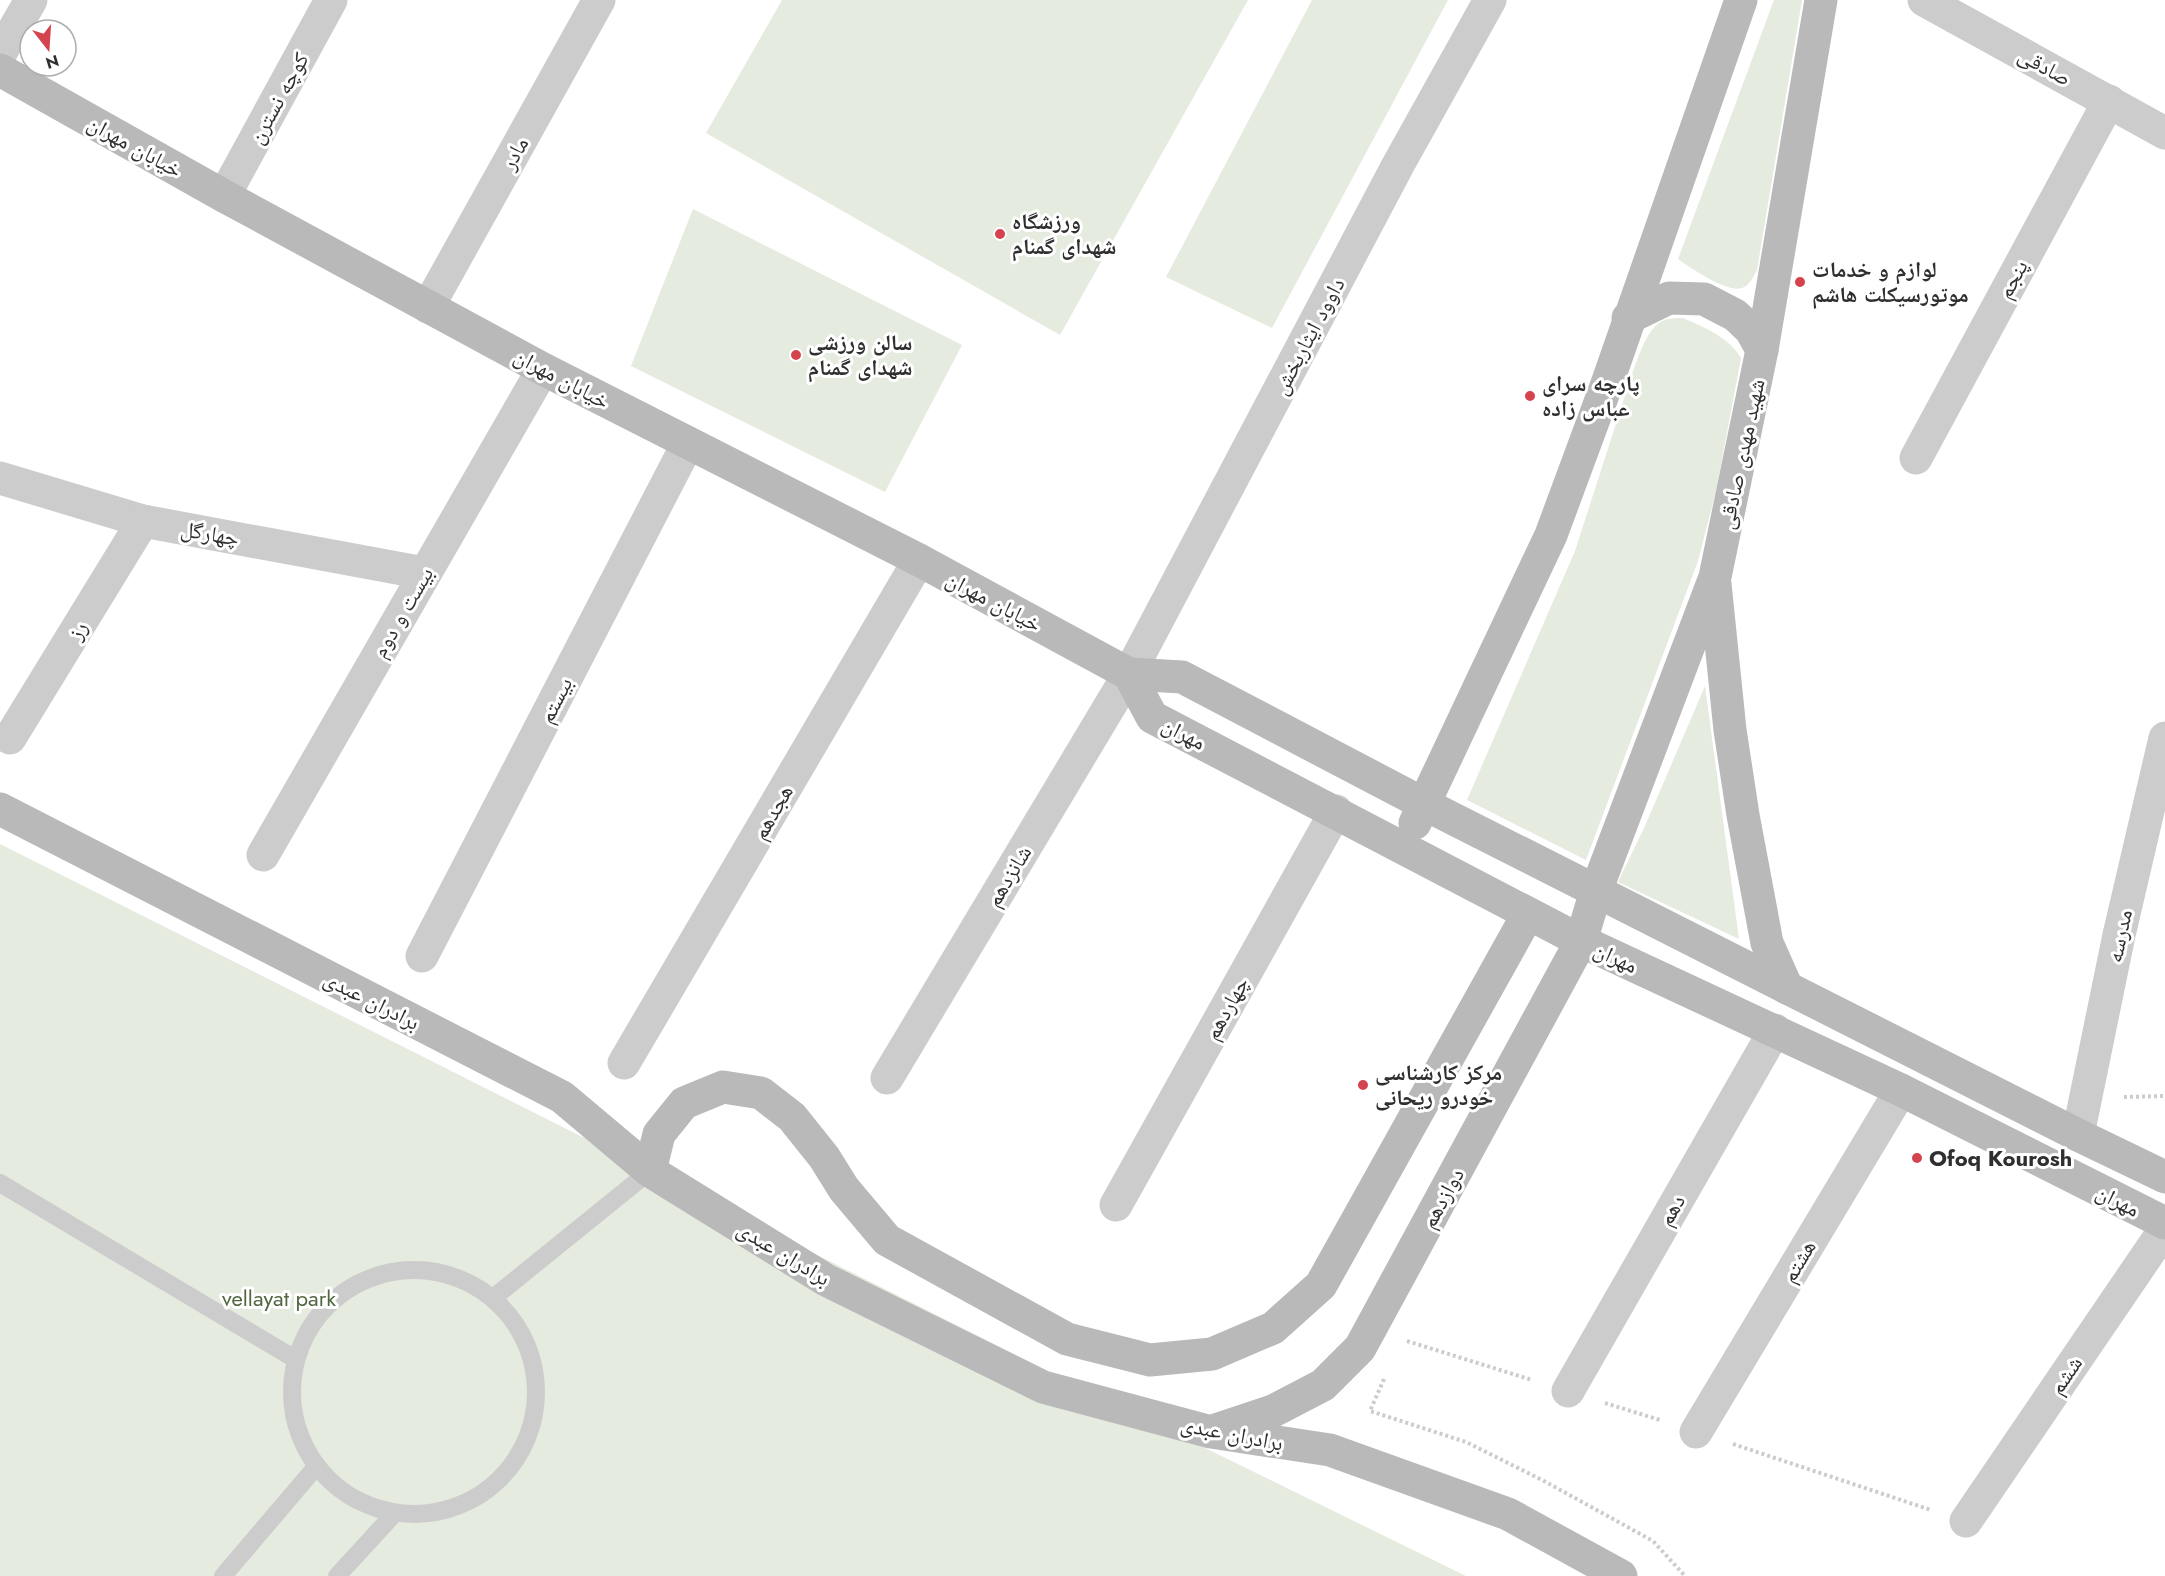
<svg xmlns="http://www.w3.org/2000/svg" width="2165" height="1576" viewBox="0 0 2165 1576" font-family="Jost,'Noto Naskh Arabic',sans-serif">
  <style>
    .green { fill: #e5ebde }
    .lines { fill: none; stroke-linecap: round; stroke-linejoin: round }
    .path { stroke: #ccc; stroke-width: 4; stroke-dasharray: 3 3; stroke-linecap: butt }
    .service { stroke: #ccc; stroke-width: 18 }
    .minor { stroke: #ccc; stroke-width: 33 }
    .secondary { stroke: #b9b9b9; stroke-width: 33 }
    .poi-dot { fill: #d4434e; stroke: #fff; stroke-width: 2 }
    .labels { text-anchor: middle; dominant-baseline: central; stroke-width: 6; stroke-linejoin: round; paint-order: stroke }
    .street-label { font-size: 22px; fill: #2f2f2f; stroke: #fff }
    .poi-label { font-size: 22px; font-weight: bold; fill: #2f2f2f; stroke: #fff; text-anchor: start }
    .park-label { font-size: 22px; fill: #526640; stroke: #fff }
  </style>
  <rect width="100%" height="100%" fill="#fff"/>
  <!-- green -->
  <g class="green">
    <path d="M782,0H1248L1060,335L706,133Z"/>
    <path d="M1312,0H1448L1272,328L1166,277Z"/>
    <path d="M1774,0H1802L1757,270C1753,277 1750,285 1742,288C1727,293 1689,267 1678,259Z"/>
    <path d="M693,209L962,345L885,492L631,366Z"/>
    <path d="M1683,318C1704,327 1730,338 1741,358L1716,491L1698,561L1586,860L1467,800L1575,551L1633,371C1640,354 1648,323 1668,319C1673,318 1679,318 1683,318Z"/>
    <path d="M1705,686L1739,939L1618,882L1645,826Z"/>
    <path d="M0,844L1046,1370L1466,1576H0Z"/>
  </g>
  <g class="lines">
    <!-- path -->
    <g class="path">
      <path d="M2124,1097L2165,1096"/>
      <path d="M1407,1341L1532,1380"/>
      <path d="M1384,1379L1370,1411L1466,1442L1544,1481L1653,1541L1685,1576"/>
      <path d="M1605,1403L1660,1420"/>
      <path d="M1733,1444L1931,1510"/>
    </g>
    <!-- service -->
    <g class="service">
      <path d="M0,1183L295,1359"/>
      <circle cx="414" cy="1392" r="122"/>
      <path d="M493,1298L650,1171"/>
      <path d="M223,1576L315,1468"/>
      <path d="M337,1576L394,1514"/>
    </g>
    <!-- minor -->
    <g class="minor">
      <path d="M1924,0L2165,133"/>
      <path d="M0,54L31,0"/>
      <path d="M224,196L331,0"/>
      <path d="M428,307L599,0"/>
      <path d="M1916,458L2109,101"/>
      <path d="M0,478L143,521L424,573"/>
      <path d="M10,738L143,521"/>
      <path d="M263,855L543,369"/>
      <path d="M422,956L688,443"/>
      <path d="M624,1063L919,560"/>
      <path d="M887,1078L1129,674L1398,165L1490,0"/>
      <path d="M2078,1135L2119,935L2165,738"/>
      <path d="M1116,1205L1336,811"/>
      <path d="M1568,1391L1775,1030"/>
      <path d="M1696,1432L1901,1090"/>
      <path d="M1966,1521L2165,1229"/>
    </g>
    <!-- secondary -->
    <g class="secondary">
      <path d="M0,70L224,196L543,369L919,560L1129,674L1182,677L1424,804L2078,1135L2165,1177"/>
      <path d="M1628,318L1669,298L1704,299L1735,315L1751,330L1762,350"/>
      <path d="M1715,584L1730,730L1743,815L1767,943L1787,988"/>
      <path d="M1129,674L1152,717L1581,941L1901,1090L2165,1223"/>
      <path d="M0,809L562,1097L650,1171L826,1280L1043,1387L1211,1432L1330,1450L1508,1514L1621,1576"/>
      <path d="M1415,823L1551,535L1608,381L1741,0"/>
      <path d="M650,1171L659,1134L684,1103L723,1087L761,1093L792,1117L824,1157L844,1189L887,1240L1067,1339L1150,1360L1212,1354L1273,1328L1321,1285L1528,914"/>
      <path d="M1216,1430L1273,1411L1323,1385L1360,1348L1581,941L1596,891L1715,577L1762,350L1821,0"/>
    </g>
  </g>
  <!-- markers -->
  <g class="poi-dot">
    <circle cx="1000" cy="234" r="6"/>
    <circle cx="1800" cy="282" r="6"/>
    <circle cx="796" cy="355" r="6"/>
    <circle cx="1530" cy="396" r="6"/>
    <circle cx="1363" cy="1085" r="6"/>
    <circle cx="1917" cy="1158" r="6"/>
  </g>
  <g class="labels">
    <!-- street labels -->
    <g class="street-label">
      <text transform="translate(2045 66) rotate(29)">صادقی</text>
      <text transform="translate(278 98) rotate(-61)">کوچه نسترن</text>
      <text transform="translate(135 146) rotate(29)">خیابان مهران</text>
      <text transform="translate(514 153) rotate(-61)">مادر</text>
      <text transform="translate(2012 279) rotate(-62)">پنجم</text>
      <text transform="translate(1308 336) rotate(-62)">داوود ایثاربخش</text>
      <text transform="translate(562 378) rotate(28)">خیابان مهران</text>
      <text transform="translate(1741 454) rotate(-78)">شهید مهدی صادقی</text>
      <text transform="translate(210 533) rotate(10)">چهارگل</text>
      <text transform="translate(994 601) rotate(28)">خیابان مهران</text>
      <text transform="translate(402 612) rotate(-60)">بیست و دوم</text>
      <text transform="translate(77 630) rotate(-59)">رز</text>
      <text transform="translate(555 700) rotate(-63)">بیستم</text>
      <text transform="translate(1184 733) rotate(27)">مهران</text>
      <text transform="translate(772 812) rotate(-60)">هجدهم</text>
      <text transform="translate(1008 876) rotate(-59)">شانزدهم</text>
      <text transform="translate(2119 936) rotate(-78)">مدرسه</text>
      <text transform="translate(1616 957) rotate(25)">مهران</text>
      <text transform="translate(372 1000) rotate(27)">برادران عبدی</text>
      <text transform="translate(1226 1008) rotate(-61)">چهاردهم</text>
      <text transform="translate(1442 1198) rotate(-61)">دوازدهم</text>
      <text transform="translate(2118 1200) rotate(27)">مهران</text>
      <text transform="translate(1671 1210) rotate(-60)">دهم</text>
      <text transform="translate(784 1253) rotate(31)">برادران عبدی</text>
      <text transform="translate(1798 1261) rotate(-59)">هشتم</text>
      <text transform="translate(2065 1375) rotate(-56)">ششم</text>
      <text transform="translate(1232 1433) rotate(11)">برادران عبدی</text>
    </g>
    <!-- poi labels -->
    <g class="poi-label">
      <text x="1012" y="221">ورزشگاه<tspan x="1012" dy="25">شهدای گمنام</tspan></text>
      <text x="1812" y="269">لوازم و خدمات<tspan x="1812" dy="25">موتورسیکلت هاشم</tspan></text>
      <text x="808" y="342">سالن ورزشی<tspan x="808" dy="25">شهدای گمنام</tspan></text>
      <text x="1542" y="383">پارچه سرای<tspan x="1542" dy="25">عباس زاده</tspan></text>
      <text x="1375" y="1072">مرکز کارشناسی<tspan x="1375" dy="25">خودرو ریحانی</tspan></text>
      <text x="1929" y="1158">Ofoq Kourosh</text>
    </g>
    <!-- park labels -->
    <g class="park-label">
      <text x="279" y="1298">vellayat park</text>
    </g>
  </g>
  <!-- north arrow -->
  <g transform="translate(48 48) rotate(163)"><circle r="28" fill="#ffffff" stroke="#acacac" stroke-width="1.5"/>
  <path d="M0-4.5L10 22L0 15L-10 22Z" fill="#d4434e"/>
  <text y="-9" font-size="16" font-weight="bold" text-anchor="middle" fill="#2f2f2f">N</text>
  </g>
</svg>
